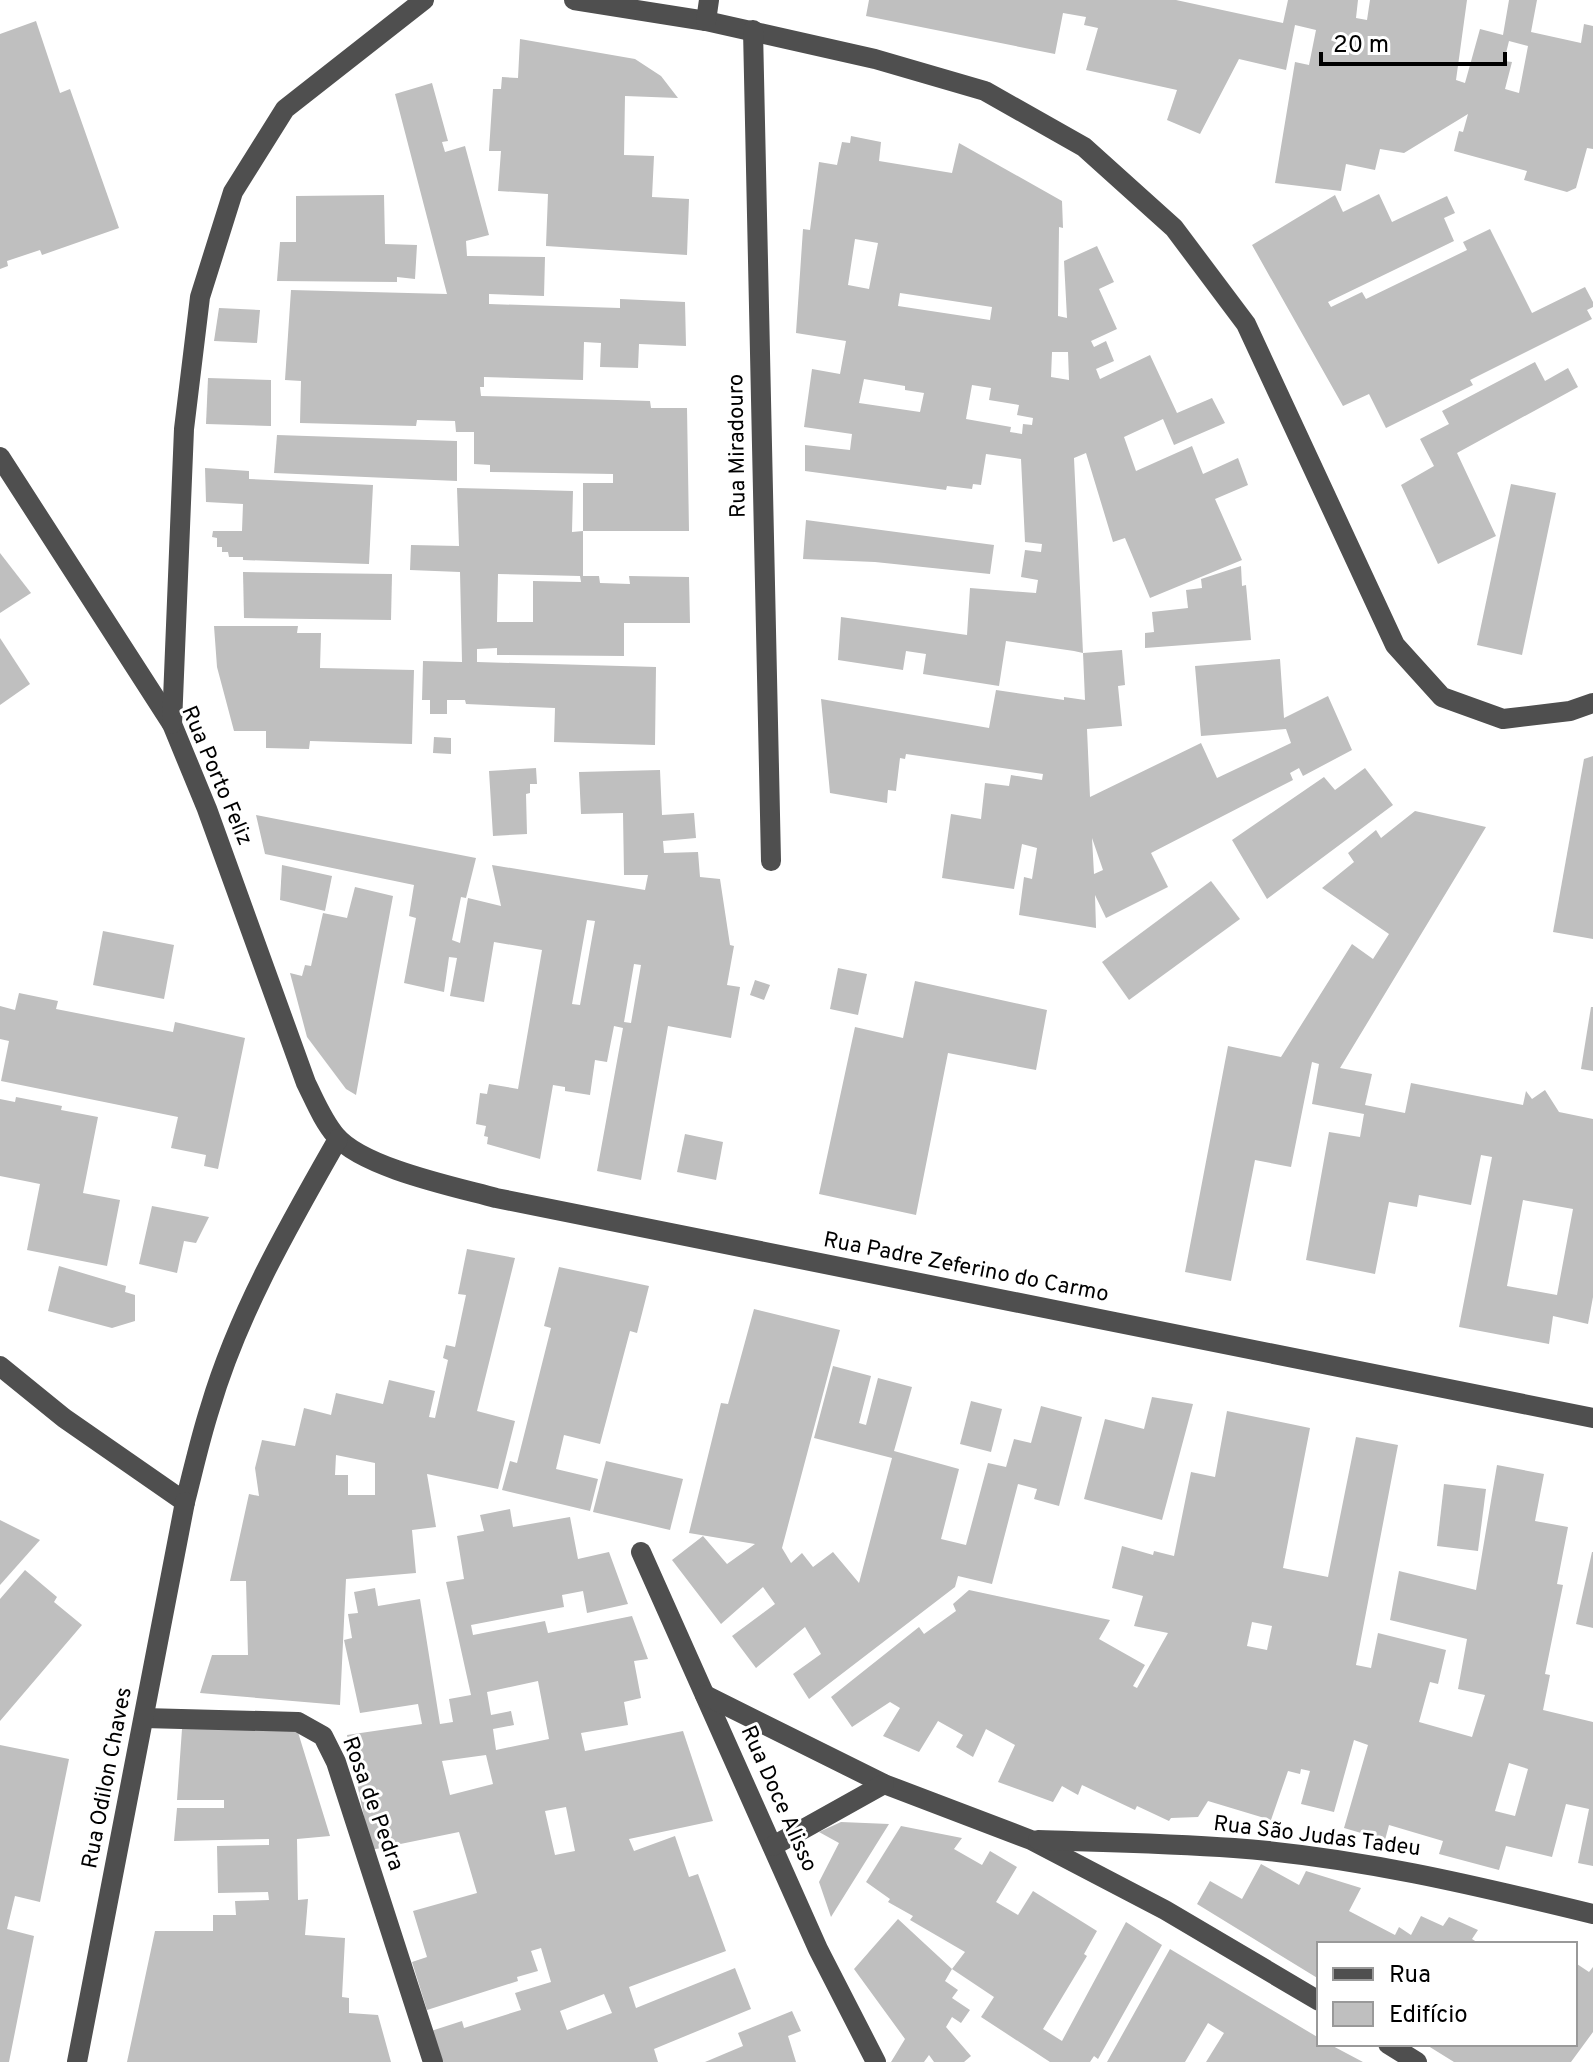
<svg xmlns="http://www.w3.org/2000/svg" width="1593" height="2062" viewBox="0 0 1593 2062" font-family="Overpass,sans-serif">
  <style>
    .building { fill: #bfbfbf; fill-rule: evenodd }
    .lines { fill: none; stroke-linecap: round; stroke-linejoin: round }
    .minor { stroke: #4f4f4f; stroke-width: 20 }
    .labels { text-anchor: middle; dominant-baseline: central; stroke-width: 6; stroke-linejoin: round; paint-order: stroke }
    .street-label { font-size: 22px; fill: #000; stroke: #fff }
  </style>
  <rect width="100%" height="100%" fill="#fff"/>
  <!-- building -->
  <g class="building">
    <path d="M869,0H1176L1283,23L1288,0H1358L1356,18L1367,20L1370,0H1467L1456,80L1465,83L1480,29L1503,35L1509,0H1537L1531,32L1581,43L1584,24L1593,26V149L1587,148L1576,188L1567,192L1524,180L1527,171L1454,151L1459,131L1463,132L1468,114L1404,153L1380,149L1375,170L1346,164L1341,191L1275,183L1295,62L1309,65L1316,30L1295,25L1286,70L1239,59L1200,134L1167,120L1177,90L1086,70L1098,28L1084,25L1086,17L1063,13L1055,54L866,16ZM1509,41L1528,46L1519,93L1505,89L1512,62L1504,61Z"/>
    <path d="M36,21L60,93L70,89L119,228L42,255L40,250L7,261L8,266L0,269V34Z"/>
    <path d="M520,39L635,59L661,76L678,98L625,96L624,155L654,156L652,197L689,199L687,255L546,246L548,194L498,191L501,151H489L493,89H501L502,77L518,78Z"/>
    <path d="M432,83L448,141L442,142L445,152L465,146L489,235L466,241L467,256L545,257L544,296L489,294V304L620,308V299L685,302L686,346L639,344L638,368L600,367L601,343L584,342L583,380L484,377V387H480L481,396L650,401L651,408H687L689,531H583V483H613V474L490,472V465L474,464V432H456L455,421L417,420L416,426L300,423L301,381L285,380L291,290L447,294L395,94Z"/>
    <path d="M851,136L881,142L879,161L952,173L959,143L1062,201L1063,228L1059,227L1058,316L1067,318L1064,261L1097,246L1114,282L1099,289L1117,329L1091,341L1094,347L1106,341L1114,361L1096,369L1100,379L1150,355L1177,413L1212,398L1225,423L1174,445L1163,419L1124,437L1136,471L1192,446L1203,474L1238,458L1248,485L1215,499L1242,560L1150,598L1125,538L1113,542L1086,453L1074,458L1083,653L1122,650L1125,685L1118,686L1122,726L1087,729L1090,797L1201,743L1217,778L1291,743L1286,729L1201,736L1195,666L1280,659L1284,718L1328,696L1352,750L1303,776L1299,768L1290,773L1293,780L1151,853L1168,887L1106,918L1095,895L1096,928L1019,915L1024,877L1032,879L1037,848L1022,844L1014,889L942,878L951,814L981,819L985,783L1009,786L1011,775L1042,780L1043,774L906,754L905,759L900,758L896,791L888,790L887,803L830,793L821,699L989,728L996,690L1064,700V697L1085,700L1083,653L1074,651L1006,641L999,686L923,674L926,654L906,651L903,670L838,660L841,617L967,635L970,588L1036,593L1038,580L1021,577L1025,550L1041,552L1042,544L1025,542L1021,459L986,454L981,485L973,484L972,489L947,486L946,490L805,471V445L850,450L852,434L804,427L812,369L840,374L846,341L796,333L803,229L810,230L819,162L837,165L842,142L850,143ZM855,239L878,243L869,289L848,285ZM900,293L992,307L990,320L898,306ZM1052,352H1068L1069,380L1051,377ZM864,379L905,386V390L924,393L920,412L859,403ZM972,385L991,388L989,400L1019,405L1017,415L1033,418L1032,425L1023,424L1022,434L1010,432L1011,427L966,419ZM1092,838L1103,870L1094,874Z"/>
    <path d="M1379,194L1392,222L1447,196L1455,213L1444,218L1454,241L1328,302L1331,307L1362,292L1366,299L1467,250L1463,242L1490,229L1532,313L1585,287L1593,302V307L1587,310L1592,319L1470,380L1473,385L1386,428L1369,394L1343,406L1252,245L1335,195L1343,212Z"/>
    <path d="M384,195L385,244L417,245L415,279L397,277V282L277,281L280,242H296V196Z"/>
    <path d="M219,308L260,310L257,343L214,341Z"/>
    <path d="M1535,362L1545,381L1568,368L1578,387L1457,453L1496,536L1438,564L1401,485L1434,466L1420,439L1449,424L1442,411Z"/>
    <path d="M208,378L271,380V426L206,424Z"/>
    <path d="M277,435L457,441V481L274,473Z"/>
    <path d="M205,468L249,471V479L373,485L369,564L243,560V557H229L228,552H222V547H217V538L212,537L213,531H242L243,504L206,502Z"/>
    <path d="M1511,484L1556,493L1522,655L1477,645Z"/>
    <path d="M457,488L573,491L572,532L583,531V576H599L600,583L630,584L629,576L689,577L690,623H624V656L497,655V648L477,649V662L656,667L655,745L554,742L555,708L466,704L465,700H447V714H430V700H422L423,661L462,662L460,572L410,570L411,545L459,546ZM498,574L580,576L581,582L533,581V622H497Z"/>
    <path d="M806,520L994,545L990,574L875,562L803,559Z"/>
    <path d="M0,553L31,593L0,613Z"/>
    <path d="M1241,566L1242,586L1246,585L1251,640L1145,648V633L1154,632L1152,612L1188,608L1186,590L1202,588L1201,579Z"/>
    <path d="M243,572L392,574L391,620L244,618Z"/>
    <path d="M214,626H298L297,633H321L320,668L414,670L412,744L310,741L309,749L266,748V731H234L217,667Z"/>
    <path d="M0,638L30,684L0,705Z"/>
    <path d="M434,737L451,738V754L433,753Z"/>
    <path d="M1593,756V939L1553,932L1584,759Z"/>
    <path d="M536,768L537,784H530V793L526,794L527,834L493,836L489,771Z"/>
    <path d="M1365,768L1393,805L1267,899L1232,840L1324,777L1335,790Z"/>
    <path d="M660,770L662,815L694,813L696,838L663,841L664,853L698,852L700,877L720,879L730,945L734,946L727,985L740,987L731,1038L668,1026L641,1180L597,1171L623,1028L614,1026L607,1062L595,1060L590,1095L565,1091V1087L553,1085L540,1159L487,1144L488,1137L484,1136L486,1126L476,1124L480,1093L487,1094L489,1084L518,1089L542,950L494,942L484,1002L450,996L457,958L449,957L444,992L404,983L416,918L409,916L414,885L265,854L256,815L476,858L466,898L461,897L452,940L460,943L468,898L501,906L492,865L645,890L648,875H624L623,813L581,814L579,772ZM587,920L595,921L580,1005L572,1004ZM634,964L641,965L631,1023L624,1022Z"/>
    <path d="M1415,811L1486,827L1340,1068L1372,1074L1365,1105L1405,1113L1411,1083L1523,1105L1526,1091L1532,1099L1545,1090L1559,1112L1593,1119V1297L1588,1324L1553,1316L1549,1344L1459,1327L1492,1157L1481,1155L1471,1205L1419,1195L1417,1207L1389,1202L1375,1274L1306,1260L1329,1132L1360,1137L1364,1114L1312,1104L1319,1064L1312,1062L1291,1167L1255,1160L1231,1281L1185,1272L1228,1046L1281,1057L1352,944L1373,959L1389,934L1322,888L1354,862L1348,853L1376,830L1381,838ZM1523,1200L1573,1209L1557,1295L1507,1286Z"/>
    <path d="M282,865L332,876L325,911L280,900Z"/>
    <path d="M1211,881L1240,919L1129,1000L1102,962Z"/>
    <path d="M355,887L393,896L356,1095L346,1089L307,1037L290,973L302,976L305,965L311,966L323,913L347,918Z"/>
    <path d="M103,931L174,945L164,999L93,985Z"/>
    <path d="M838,968L867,974L858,1015L830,1009Z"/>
    <path d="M755,980L770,985L764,1000L750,995Z"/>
    <path d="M915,981L1047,1010L1036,1070L948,1053L916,1215L819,1194L855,1027L903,1038Z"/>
    <path d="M19,993L58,1001L56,1009L173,1032L175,1022L245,1038L218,1169L204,1166L206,1155L171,1148L178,1117L1,1081L9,1041L0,1039V1006L15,1010Z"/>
    <path d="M1591,1007H1593V1071L1581,1069Z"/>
    <path d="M16,1097L62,1106L61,1110L98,1117L83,1193L120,1200L107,1266L27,1250L40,1184L0,1176V1099L15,1102Z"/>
    <path d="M685,1134L723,1142L716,1180L677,1172Z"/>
    <path d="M152,1206L209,1217L196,1243L184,1241L177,1273L139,1264Z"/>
    <path d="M467,1249L515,1258L477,1411L515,1421L498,1489L427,1474L436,1527L412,1530L416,1573L346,1579L340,1705L200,1693L212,1655H248L246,1581H230L249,1494L259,1496L255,1468L262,1440L295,1446L304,1408L331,1415L336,1393L383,1404L389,1380L435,1391L429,1417L435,1418L448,1360L443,1358L446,1345L455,1347L466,1295L458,1294ZM336,1455L375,1463V1495H348V1475H335Z"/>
    <path d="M59,1266L126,1286L125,1292L135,1295V1321L112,1328L48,1311Z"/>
    <path d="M559,1267L649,1286L637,1333L630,1331L600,1444L564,1435L556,1469L598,1479L590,1511L502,1490L510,1461L517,1463L551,1328L544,1326Z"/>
    <path d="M754,1309L840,1330L782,1548L791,1563L802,1553L813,1567L833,1552L859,1583L892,1458L814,1438L833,1366L871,1376L859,1423L866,1425L878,1378L912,1387L894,1451L959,1469L941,1539L966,1545L988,1463L1006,1467L1014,1439L1031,1443L1041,1406L1082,1417L1059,1506L1034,1499L1037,1489L1018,1484L992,1584L958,1576L955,1587L809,1699L793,1674L821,1654L805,1627L756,1668L732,1636L775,1604L763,1587L721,1624L672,1560L703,1536L727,1564L755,1544L689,1533L721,1403L728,1404Z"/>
    <path d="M1152,1397L1193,1404L1162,1520L1084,1499L1105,1419L1144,1429Z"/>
    <path d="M971,1401L1002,1409L991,1452L960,1444Z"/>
    <path d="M1227,1411L1310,1428L1283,1568L1328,1577L1356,1437L1398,1445L1356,1665L1371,1668L1378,1633L1446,1650L1438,1684L1430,1682L1419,1722L1472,1737L1485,1695L1458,1689L1467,1639L1390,1620L1399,1571L1476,1590L1497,1465L1544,1474L1535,1521L1568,1527L1557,1584L1563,1585L1545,1674L1550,1675L1543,1710L1593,1722V1866L1578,1863L1589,1809L1566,1804L1552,1857L1506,1846L1499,1870L1439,1854L1443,1841L1389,1825L1385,1840L1344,1828L1368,1745L1354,1740L1334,1812L1301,1804L1310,1771L1301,1769L1300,1774L1288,1771L1271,1820L1208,1801L1198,1817L1171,1818L1169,1821L1137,1806L1135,1810L1082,1785L1078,1795L1062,1786L1053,1802L998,1782L1015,1745L986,1729L973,1757L956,1747L963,1735L938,1721L919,1752L883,1736L900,1708L890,1702L852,1727L831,1697L919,1627L924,1634L956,1611L953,1604L969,1590L1110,1620L1099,1639L1145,1665L1133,1686L1137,1688L1168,1633L1134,1626L1143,1596L1112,1588L1122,1546L1153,1555L1154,1551L1174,1556L1191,1472L1215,1477ZM1252,1622L1272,1626L1267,1650L1247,1646ZM1509,1763L1528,1769L1515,1816L1495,1811Z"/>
    <path d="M606,1461L683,1479L670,1530L593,1512Z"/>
    <path d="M1444,1484L1486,1489L1478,1551L1437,1546Z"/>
    <path d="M510,1509L513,1527L570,1517L578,1559L609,1552L628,1604L587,1613L583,1591L562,1595L564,1607L471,1625L473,1635L545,1621L548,1633L632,1616L648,1659L634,1661L641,1698L624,1702L628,1725L581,1733L585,1751L683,1731L713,1821L629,1839L634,1851L675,1836L689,1877L698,1874L726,1951L629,1987L636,2008L735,1968L751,2009L654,2049L658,2062H438L428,2032L462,2021L464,2028L521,2010L515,1993L551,1982L541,1948L531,1951L538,1971L517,1977L518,1981L427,2010L412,1962L427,1957L413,1911L477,1893L459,1832L371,1850L347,1735L422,1724L418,1704L360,1713L344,1640L352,1638L348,1614L358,1613L354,1592L375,1588L378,1606L420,1599L440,1724L453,1722L449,1699L471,1695L446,1582L464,1579L457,1536L484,1531L480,1515ZM538,1681L549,1739L496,1750L493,1729L514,1725L511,1711L491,1715L487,1692ZM486,1755L493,1784L450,1795L442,1761ZM566,1807L575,1851L555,1855L545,1811ZM604,1994L612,2013L567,2030L560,2011Z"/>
    <path d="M0,1520L40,1540L0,1585Z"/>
    <path d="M1592,1552H1593V1628L1576,1624Z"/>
    <path d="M25,1570L57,1597L54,1602L82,1625L0,1721V1599Z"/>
    <path d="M182,1729H297L330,1836L297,1839L298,1900L308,1899L305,1935L345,1938L342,1997L349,1998V2013L378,2015L391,2062H127L155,1931H213V1915H236L235,1901L269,1900L268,1892L218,1893L217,1846L269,1845V1839L174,1841L177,1808H224V1800H177Z"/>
    <path d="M0,1745L69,1759L40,1902L15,1896L7,1929L34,1936L9,2062H0Z"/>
    <path d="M841,1822L889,1824L831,1917L819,1882L839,1843L819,1832Z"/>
    <path d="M901,1826L962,1838L954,1849L982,1865L990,1851L1017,1867L996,1902L1018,1915L1033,1891L1097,1931L1084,1954L1087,1956L1043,2029L1062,2041L1126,1922L1162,1945L1098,2059L1094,2056L1090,2062H1050L981,2017L994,1997L952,1969L945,1981L958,1990L952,1998L970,2010L961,2023L952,2017L946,2027L971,2056L964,2062H934L929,2055L924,2062H891L905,2039L854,1969L898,1919L952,1969L965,1952L910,1920L913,1916L888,1902L890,1899L866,1882Z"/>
    <path d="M1261,1864L1299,1885L1306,1871L1361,1888L1349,1911L1395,1935L1399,1927L1411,1935L1421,1916L1443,1926L1449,1917L1478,1930L1472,1939L1480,1944H1319V1979L1197,1904L1210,1881L1242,1899Z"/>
    <path d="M1170,1949L1319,2038V2044H1329L1363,2062H1206L1224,2033L1208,2023L1185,2062H1107Z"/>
    <path d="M1577,1964L1589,1972L1593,1967V2032L1571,2062H1454L1425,2044H1575Z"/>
    <path d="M792,2011L801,2031L788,2036L796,2062H705L743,2046L738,2033Z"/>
  </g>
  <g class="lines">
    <!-- minor -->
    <g class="minor">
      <path d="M574,0L706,21L875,59L985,91L1084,147L1174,228L1246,324L1395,645L1442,697L1503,719L1570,711L1593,703"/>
      <path d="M706,21L709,0"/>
      <path d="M753,30L771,861"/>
      <path d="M0,457L172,724L207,809L306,1083C315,1101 323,1121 336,1136C363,1168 456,1187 496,1198L1593,1418"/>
      <path d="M172,724L184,429L200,297L233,192L285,109L424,0"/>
      <path d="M0,1366L64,1418L185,1502C193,1471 200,1439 210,1408C238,1313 289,1225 338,1139"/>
      <path d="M641,1552L818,1949L876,2062"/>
      <path d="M705,1695L884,1784L1031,1840L1165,1910L1319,2001"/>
      <path d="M144,1718L298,1722L323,1736L336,1762L433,2062"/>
      <path d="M1038,1840C1103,1842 1169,1843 1234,1848C1356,1857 1474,1885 1593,1914"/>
      <path d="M773,1846L884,1784"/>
      <path d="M1388,2044L1417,2062"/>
      <path d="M77,2062L185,1502"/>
    </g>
  </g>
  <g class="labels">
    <!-- street labels -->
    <g class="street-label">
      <text transform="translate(738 446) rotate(-91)">Rua Miradouro</text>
      <text transform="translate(216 776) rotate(67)">Rua Porto Feliz</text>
      <text transform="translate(966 1268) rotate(11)">Rua Padre Zeferino do Carmo</text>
      <text transform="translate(108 1778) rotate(-79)">Rua Odilon Chaves</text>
      <text transform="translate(778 1799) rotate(66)">Rua Doce Alisso</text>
      <text transform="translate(372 1804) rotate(70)">Rosa de Pedra</text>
      <text transform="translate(1317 1837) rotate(7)">Rua São Judas Tadeu</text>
    </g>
  </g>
  <!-- legend -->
  <rect x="1317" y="1942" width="260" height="104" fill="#ffffff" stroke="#999999" stroke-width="2"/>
  <rect x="1333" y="1968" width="40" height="12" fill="#4f4f4f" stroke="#999999" stroke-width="2"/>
  <text x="1389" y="1982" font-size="24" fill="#000000">Rua</text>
  <rect x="1333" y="2002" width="40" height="24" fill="#bfbfbf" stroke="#999999" stroke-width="2"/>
  <text x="1389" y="2022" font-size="24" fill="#000000">Edifício</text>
  <!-- scale -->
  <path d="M1321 52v12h184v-12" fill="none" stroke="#000000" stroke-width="4"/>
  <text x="1333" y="52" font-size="24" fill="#000000" stroke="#ffffff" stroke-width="6" paint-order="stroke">20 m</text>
</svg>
